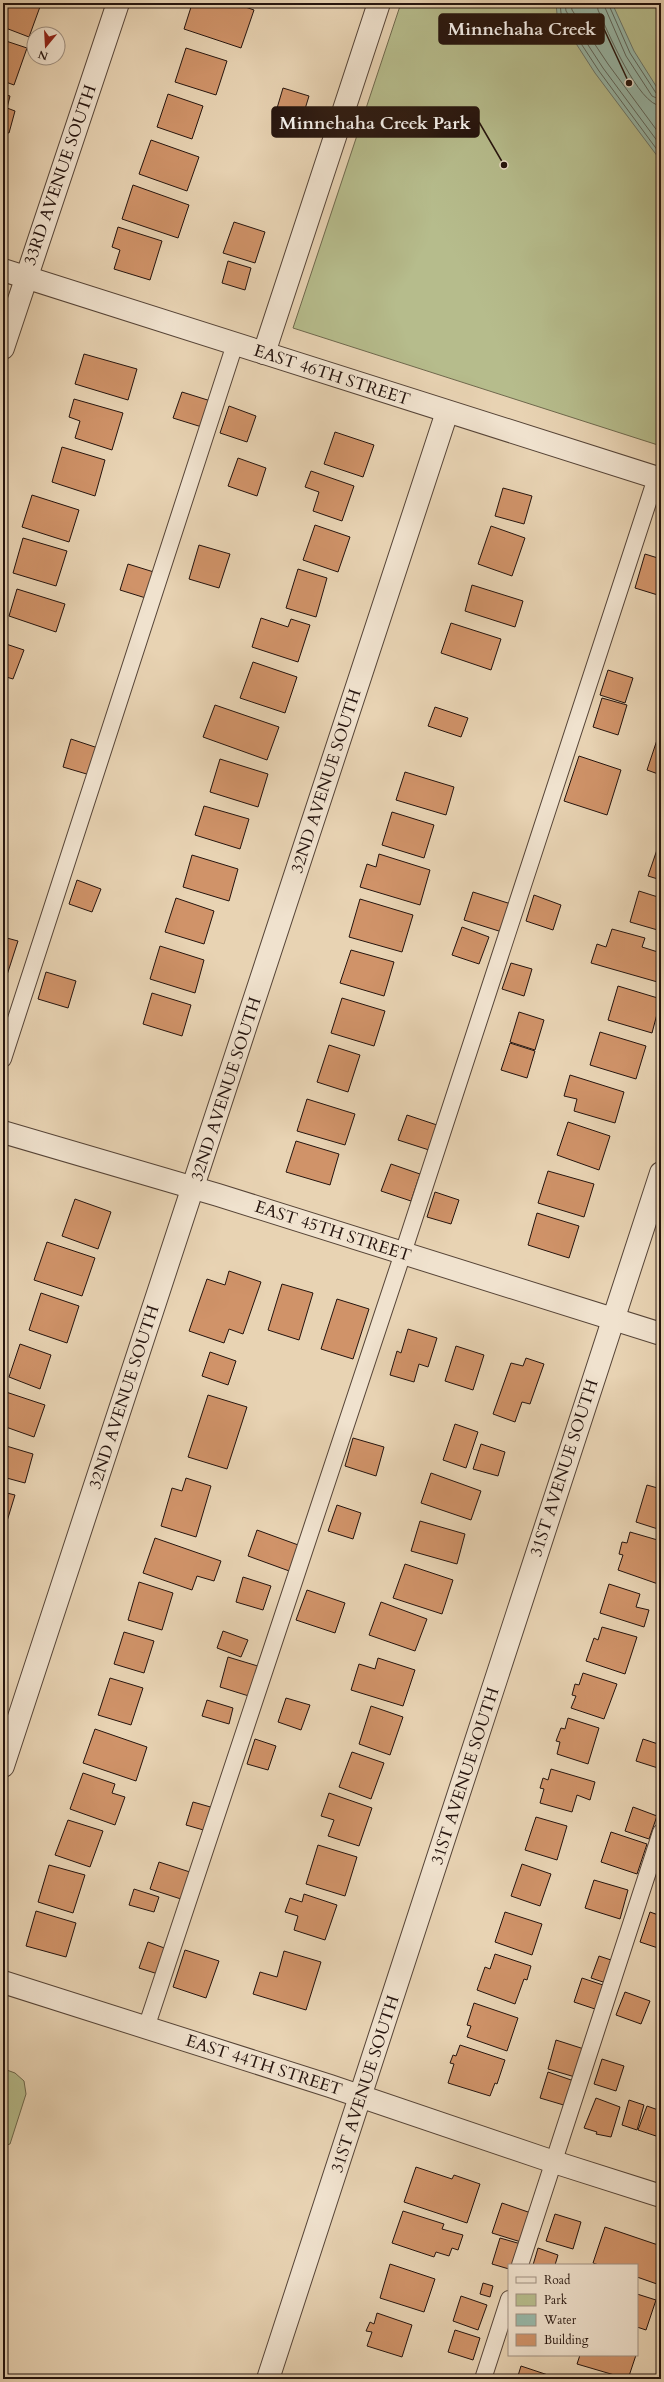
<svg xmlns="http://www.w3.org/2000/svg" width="664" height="2382" viewBox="0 0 664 2382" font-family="Cardo,serif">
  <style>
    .green { fill: #b6bc8c; stroke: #6e684d }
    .water { fill: #98b8a9; stroke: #6a766b }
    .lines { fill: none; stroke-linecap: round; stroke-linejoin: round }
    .shore { stroke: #5e665c; stroke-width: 1 }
    .building { fill: #d09369; stroke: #25140e }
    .service-casing { stroke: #564437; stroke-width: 18 }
    .minor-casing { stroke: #564437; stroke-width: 24 }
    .tertiary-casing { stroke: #564437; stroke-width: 24 }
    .service { stroke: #f0e2ce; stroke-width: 16 }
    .minor { stroke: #f0e2ce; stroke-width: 22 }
    .tertiary { stroke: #f0e2ce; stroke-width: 22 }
    .labels { text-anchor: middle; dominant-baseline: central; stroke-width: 4; stroke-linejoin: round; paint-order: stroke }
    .street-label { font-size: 17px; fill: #25140e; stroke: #f0e2ce }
    .leader { fill: none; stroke: #25140e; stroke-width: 1.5 }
    .callout-dot { fill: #25140e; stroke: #f0e2ce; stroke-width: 1.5 }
    .callout { fill: #25140e; stroke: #25140e; stroke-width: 1.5 }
    .callout-label { font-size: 18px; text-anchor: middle; font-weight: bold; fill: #fff }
  </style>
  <rect width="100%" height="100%" fill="#e8d3b3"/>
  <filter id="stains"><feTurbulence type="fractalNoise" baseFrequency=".005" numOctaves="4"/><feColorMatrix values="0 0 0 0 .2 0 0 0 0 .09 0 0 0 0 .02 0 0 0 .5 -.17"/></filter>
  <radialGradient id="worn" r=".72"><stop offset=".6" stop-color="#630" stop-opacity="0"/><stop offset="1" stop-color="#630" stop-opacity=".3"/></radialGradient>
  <!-- green -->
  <g class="green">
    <path d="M401,3H661V446L293,328Z"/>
    <path d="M3,2065L4,2069L15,2073L24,2081L26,2094L10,2144L4,2146Z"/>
  </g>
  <!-- water -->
  <path class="water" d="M556,3H612L634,51L661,94V161L595,73L557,14Z"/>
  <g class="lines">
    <!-- shore -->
    <g class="shore">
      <path d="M560,3L561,13L599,71L661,155"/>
      <path d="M565,3L566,11L603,68L661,146"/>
      <path d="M571,3L572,10L608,64L661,136"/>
      <path d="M597,3L598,10C607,30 638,105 661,106"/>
      <path d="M603,3L626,56L652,96L661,100"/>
      <path d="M608,3L630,53L656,93L661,95"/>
    </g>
  </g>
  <!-- building -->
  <g class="building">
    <path d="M3,3L41,4L29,37L3,27Z"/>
    <path d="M203,3H234L254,10L241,48L184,29L192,4L202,7Z"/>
    <path d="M3,40L27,48L14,85L3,81Z"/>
    <path d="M186,48L227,61L216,95L175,82Z"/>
    <path d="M283,88L309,96L301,122L275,115Z"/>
    <path d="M3,94L10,96L7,108L15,111L9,133L3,132Z"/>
    <path d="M168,94L203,106L192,139L157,127Z"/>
    <path d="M151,140L199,157L187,191L139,174Z"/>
    <path d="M133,185L189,205L178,238L122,219Z"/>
    <path d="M234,222L265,232L255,263L223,253Z"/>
    <path d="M118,227L162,241L150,280L114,269L120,250L112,247Z"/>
    <path d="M228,261L251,268L245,290L222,283Z"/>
    <path d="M84,354L137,369L128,400L75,384Z"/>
    <path d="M182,392L214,402L205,428L173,418Z"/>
    <path d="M74,399L123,413L112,450L75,438L80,421L69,417Z"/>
    <path d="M229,406L256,416L247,442L220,433Z"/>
    <path d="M335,432L374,445L363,477L324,464Z"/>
    <path d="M62,447L105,460L95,496L52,482Z"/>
    <path d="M238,458L266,468L257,496L228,486Z"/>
    <path d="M311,471L354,486L342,521L313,511L319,492L305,487Z"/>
    <path d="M503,488L532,496L524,524L495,516Z"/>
    <path d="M32,495L79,510L69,542L22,527Z"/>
    <path d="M315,525L350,537L338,572L303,560Z"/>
    <path d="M491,526L525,538L512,576L478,564Z"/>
    <path d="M23,538L67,551L56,586L13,573Z"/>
    <path d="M199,545L230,554L219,588L189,579Z"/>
    <path d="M645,554L661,559V596L635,588Z"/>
    <path d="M128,564L157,573L149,599L120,590Z"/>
    <path d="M298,569L327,578L316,617L286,608Z"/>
    <path d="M472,585L523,601L515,627L465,611Z"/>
    <path d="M17,589L65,604L56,632L9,616Z"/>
    <path d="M261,618L288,627L291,619L310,625L298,662L252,647Z"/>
    <path d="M451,623L501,639L491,670L441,653Z"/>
    <path d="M3,643L24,650L13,679L3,676Z"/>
    <path d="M253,662L297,677L285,713L240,698Z"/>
    <path d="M608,670L633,678L625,703L600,695Z"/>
    <path d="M602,698L627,705L618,735L593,727Z"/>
    <path d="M215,705L279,727L267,760L203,737Z"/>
    <path d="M435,707L468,718L461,737L428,726Z"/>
    <path d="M71,739L98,748L90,775L63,767Z"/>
    <path d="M657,740L661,741V775L647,770Z"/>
    <path d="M579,756L621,770L607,815L564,801Z"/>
    <path d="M220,759L268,774L258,807L210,792Z"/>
    <path d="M405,772L454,787L446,815L396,800Z"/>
    <path d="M204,806L249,819L240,849L195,835Z"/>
    <path d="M392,812L434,825L424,858L382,845Z"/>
    <path d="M661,838V880L648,876Z"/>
    <path d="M379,854L430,870L420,905L360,887L367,864L376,867Z"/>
    <path d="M192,855L238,869L229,901L183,887Z"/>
    <path d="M77,880L101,889L92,912L69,904Z"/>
    <path d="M639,891L661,898V931L630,922Z"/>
    <path d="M473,892L511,904L502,932L464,920Z"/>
    <path d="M534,895L561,905L553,930L526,921Z"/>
    <path d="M176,898L214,911L204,944L165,932Z"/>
    <path d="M360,899L413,915L402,952L349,937Z"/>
    <path d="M462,927L489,937L479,964L452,955Z"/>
    <path d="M612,929L645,938L642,947L661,953V983L591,963L597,944L606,947Z"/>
    <path d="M3,937L18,941L7,975L3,974Z"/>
    <path d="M160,946L204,960L195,993L150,979Z"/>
    <path d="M351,950L394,962L384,996L340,983Z"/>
    <path d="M511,963L532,969L524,996L502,989Z"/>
    <path d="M46,972L76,981L68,1008L38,999Z"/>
    <path d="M618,986L661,999L652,1033L608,1020Z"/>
    <path d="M152,993L191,1005L182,1036L143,1024Z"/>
    <path d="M342,998L385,1011L374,1046L331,1033Z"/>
    <path d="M519,1012L544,1020L535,1050L510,1042Z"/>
    <path d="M600,1032L646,1046L636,1079L590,1065Z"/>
    <path d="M510,1043L535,1051L527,1078L501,1070Z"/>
    <path d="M329,1045L360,1055L348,1092L317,1082Z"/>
    <path d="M570,1075L624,1092L615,1123L574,1111L577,1099L564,1096Z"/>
    <path d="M307,1099L355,1114L345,1145L297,1131Z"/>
    <path d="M407,1115L437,1125L429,1150L398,1140Z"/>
    <path d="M568,1122L610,1136L599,1170L557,1155Z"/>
    <path d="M296,1141L339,1154L330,1185L286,1172Z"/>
    <path d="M391,1164L420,1174L411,1201L381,1191Z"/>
    <path d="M548,1171L594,1184L584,1217L538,1203Z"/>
    <path d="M435,1192L459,1200L451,1224L427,1217Z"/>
    <path d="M75,1199L111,1212L98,1249L62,1236Z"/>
    <path d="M537,1213L579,1226L569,1258L528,1245Z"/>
    <path d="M47,1242L95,1258L82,1296L34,1280Z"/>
    <path d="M229,1271L261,1282L243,1334L229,1329L224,1343L189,1331L207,1279L225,1285Z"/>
    <path d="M282,1284L313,1293L299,1340L268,1330Z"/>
    <path d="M41,1293L79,1306L67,1343L29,1330Z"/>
    <path d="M337,1299L369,1309L353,1359L321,1349Z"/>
    <path d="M408,1329L437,1338L428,1367L419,1364L414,1382L390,1375L397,1351L401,1353Z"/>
    <path d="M20,1344L51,1355L40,1389L9,1377Z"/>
    <path d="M456,1346L484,1355L473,1390L445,1381Z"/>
    <path d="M210,1352L236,1361L228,1385L202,1376Z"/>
    <path d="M526,1358L544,1364L530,1404L522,1402L515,1422L493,1414L511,1363L523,1366Z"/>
    <path d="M3,1391L45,1405L34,1437L3,1426Z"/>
    <path d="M208,1395L247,1407L227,1469L188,1457Z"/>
    <path d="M455,1424L478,1432L466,1468L443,1460Z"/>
    <path d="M353,1438L384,1447L376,1476L345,1466Z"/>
    <path d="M481,1444L505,1452L498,1476L473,1469Z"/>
    <path d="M3,1445L33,1454L25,1483L3,1477Z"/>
    <path d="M431,1473L481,1491L471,1520L421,1503Z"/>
    <path d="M186,1478L211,1486L196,1537L161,1526L172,1488L182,1491Z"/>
    <path d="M647,1485L661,1489V1530L636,1522Z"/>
    <path d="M3,1492L15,1495L4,1531L3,1530Z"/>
    <path d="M337,1505L361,1513L353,1539L328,1531Z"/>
    <path d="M420,1521L465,1534L457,1564L411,1551Z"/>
    <path d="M257,1530L301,1546L292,1572L248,1556Z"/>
    <path d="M630,1532L661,1541V1585L618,1570L623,1555L619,1554L622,1542L627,1543Z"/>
    <path d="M155,1538L221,1561L214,1581L197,1576L192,1590L143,1573Z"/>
    <path d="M405,1564L453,1580L442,1614L393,1598Z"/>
    <path d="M243,1577L271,1586L263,1610L236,1602Z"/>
    <path d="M139,1582L173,1593L162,1630L128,1620Z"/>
    <path d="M609,1584L640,1594L636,1607L649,1610L644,1627L600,1613Z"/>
    <path d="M307,1590L345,1603L335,1633L296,1620Z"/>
    <path d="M381,1602L427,1619L415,1651L369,1635Z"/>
    <path d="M602,1627L637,1637L625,1674L586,1661L594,1638L598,1640Z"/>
    <path d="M223,1631L248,1640L241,1657L217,1648Z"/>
    <path d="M124,1632L154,1641L144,1673L114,1664Z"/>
    <path d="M228,1657L261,1667L252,1697L220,1687Z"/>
    <path d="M378,1658L415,1670L403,1706L351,1690L359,1664L375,1669Z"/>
    <path d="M583,1673L617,1684L604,1719L571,1708L576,1696L572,1695L575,1684L579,1685Z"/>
    <path d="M110,1678L143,1688L131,1725L98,1715Z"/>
    <path d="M286,1698L310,1705L301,1730L278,1722Z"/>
    <path d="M207,1700L233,1708L229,1724L202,1716Z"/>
    <path d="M371,1706L403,1717L390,1755L359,1744Z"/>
    <path d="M568,1718L599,1728L588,1764L557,1754L560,1742L556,1741L561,1728L565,1729Z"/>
    <path d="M95,1729L147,1747L136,1781L83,1763Z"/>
    <path d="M255,1739L276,1746L268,1770L247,1764Z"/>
    <path d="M643,1739L661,1745V1769L636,1761Z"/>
    <path d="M352,1752L384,1763L371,1799L339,1787Z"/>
    <path d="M551,1769L595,1782L590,1800L577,1795L572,1812L540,1803L544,1789L540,1788L543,1778L548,1780Z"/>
    <path d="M83,1773L115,1784L112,1793L125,1797L115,1825L70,1809Z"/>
    <path d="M329,1793L372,1808L359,1846L328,1836L334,1820L321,1816Z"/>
    <path d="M193,1802L214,1808L207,1831L186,1825Z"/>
    <path d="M633,1807L657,1816L649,1839L625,1831Z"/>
    <path d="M536,1817L567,1826L557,1860L525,1850Z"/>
    <path d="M68,1820L103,1831L90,1867L55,1855Z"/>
    <path d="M611,1832L647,1844L637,1874L601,1862Z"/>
    <path d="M318,1845L357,1857L345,1896L306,1884Z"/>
    <path d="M159,1862L193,1873L184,1900L150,1889Z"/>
    <path d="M522,1864L551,1874L540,1906L511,1896Z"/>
    <path d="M49,1865L85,1875L73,1913L38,1902Z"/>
    <path d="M594,1880L628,1890L620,1919L585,1908Z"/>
    <path d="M134,1889L159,1897L154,1912L129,1905Z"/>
    <path d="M304,1894L337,1905L325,1940L294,1930L298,1916L285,1912L290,1898L302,1902Z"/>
    <path d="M36,1911L76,1923L66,1957L26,1946Z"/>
    <path d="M505,1912L542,1924L532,1955L495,1942Z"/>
    <path d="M650,1912L661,1916V1949L640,1942Z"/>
    <path d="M148,1942L167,1949L158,1974L139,1968Z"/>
    <path d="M185,1950L219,1961L206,1998L173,1987Z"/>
    <path d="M284,1951L321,1962L306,2010L253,1994L260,1972L277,1977Z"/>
    <path d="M495,1954L531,1966L527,1980L524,1979L515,2004L477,1990L485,1967L490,1969Z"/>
    <path d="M599,1956L614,1961L606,1983L591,1978Z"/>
    <path d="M582,1978L603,1985L595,2009L574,2002Z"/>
    <path d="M625,1992L650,2001L641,2024L616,2015Z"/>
    <path d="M474,2003L518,2018L507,2051L467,2037L471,2026L467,2025Z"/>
    <path d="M556,2040L584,2049L575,2077L548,2069Z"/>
    <path d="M460,2045L505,2060L497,2084L495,2083L490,2096L448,2083L454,2064L450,2063L453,2055L456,2056Z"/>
    <path d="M602,2059L624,2066L616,2091L594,2084Z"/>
    <path d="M548,2072L574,2081L567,2106L540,2098Z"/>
    <path d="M596,2098L620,2107L611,2137L596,2134L597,2132L584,2128Z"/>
    <path d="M629,2100L644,2105L637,2130L622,2125Z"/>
    <path d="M647,2106L661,2111V2122L656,2136L638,2130Z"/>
    <path d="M416,2167L452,2179L454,2175L480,2184L467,2223L404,2202Z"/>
    <path d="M502,2203L531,2213L521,2242L492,2233Z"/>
    <path d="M403,2211L444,2224L442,2229L463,2235L458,2250L452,2248L449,2256L436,2252L434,2257L392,2243Z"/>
    <path d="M555,2214L581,2222L573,2249L546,2241Z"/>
    <path d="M605,2227L661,2246V2272L657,2284L637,2277V2265H599L593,2263Z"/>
    <path d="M500,2238L521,2244L514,2265H509V2269L492,2264Z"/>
    <path d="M538,2248L558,2255L555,2265H533Z"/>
    <path d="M390,2264L435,2279L424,2312L380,2298Z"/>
    <path d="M483,2283L493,2286L490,2297L480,2294Z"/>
    <path d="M637,2294L656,2300L646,2330L637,2327Z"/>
    <path d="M461,2296L487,2305L478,2330L453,2321Z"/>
    <path d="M377,2313L412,2325L402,2357L367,2346L372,2332L366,2331L370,2322L374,2324Z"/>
    <path d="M455,2330L480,2338L473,2360L448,2352Z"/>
    <path d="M580,2355H636L628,2379L577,2364Z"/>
    <path d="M521,2366L548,2375L547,2379H517Z"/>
  </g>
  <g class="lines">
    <!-- service casing -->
    <g class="service-casing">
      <g id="service">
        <path d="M3,1059L235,344"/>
        <path d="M146,2028L403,1253L656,478"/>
        <path d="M520,2265L661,1832"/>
        <path d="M483,2379L509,2299"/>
      </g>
    </g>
    <!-- minor casing -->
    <g class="minor-casing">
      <g id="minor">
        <path d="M3,348L118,3"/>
        <path d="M264,353L379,3"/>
        <path d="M3,1132L218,1195L661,1334"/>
        <path d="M3,1766L447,412"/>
        <path d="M3,1982L330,2086L554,2162L661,2196"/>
        <path d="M268,2379L661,1173"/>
      </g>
    </g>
    <!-- tertiary casing -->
    <g class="tertiary-casing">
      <path id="tertiary" d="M3,270L661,479"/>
    </g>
    <!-- service -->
    <use href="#service" class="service"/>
    <!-- minor -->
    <use href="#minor" class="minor"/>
    <!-- tertiary -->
    <use href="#tertiary" class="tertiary"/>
  </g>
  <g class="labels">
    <!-- street labels -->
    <g class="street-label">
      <text transform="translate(60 175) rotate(-71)">33RD AVENUE SOUTH</text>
      <text transform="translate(332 375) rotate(18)">EAST 46TH STREET</text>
      <text transform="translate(326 781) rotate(-72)">32ND AVENUE SOUTH</text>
      <text transform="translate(226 1089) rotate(-72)">32ND AVENUE SOUTH</text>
      <text transform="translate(333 1231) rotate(18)">EAST 45TH STREET</text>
      <text transform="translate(124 1397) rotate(-72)">32ND AVENUE SOUTH</text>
      <text transform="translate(564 1468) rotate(-72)">31ST AVENUE SOUTH</text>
      <text transform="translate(465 1776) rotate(-72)">31ST AVENUE SOUTH</text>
      <text transform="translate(264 2065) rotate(18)">EAST 44TH STREET</text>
      <text transform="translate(365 2084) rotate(-72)">31ST AVENUE SOUTH</text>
    </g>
  </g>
  <!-- callouts -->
  <path class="leader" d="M629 83L604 29M504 165L479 122"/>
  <g class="callout-dot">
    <circle cx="629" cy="83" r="4"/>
    <circle cx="504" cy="165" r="4"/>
  </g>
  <g class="callout">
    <rect x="439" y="14" width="165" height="30" rx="4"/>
    <rect x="272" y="107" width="207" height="30" rx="4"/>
  </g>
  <g class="callout-label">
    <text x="522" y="35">Minnehaha Creek</text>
    <text x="375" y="129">Minnehaha Creek Park</text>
  </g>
  <!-- margin -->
  <rect width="664" height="2382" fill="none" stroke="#e8d3b3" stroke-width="16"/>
  <rect x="4" y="4" width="656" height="2374" fill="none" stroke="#25140e" stroke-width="2"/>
  <rect x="8" y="8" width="648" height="2366" fill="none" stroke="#25140e"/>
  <!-- legend -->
  <rect x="508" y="2264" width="130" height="92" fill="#f0e2ce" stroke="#9f9081"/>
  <rect x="516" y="2277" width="20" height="6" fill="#f0e2ce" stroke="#9f9081"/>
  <text x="544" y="2284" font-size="12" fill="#25140e">Road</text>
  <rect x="516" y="2294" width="20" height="12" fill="#b6bc8c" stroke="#9f9081"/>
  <text x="544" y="2304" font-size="12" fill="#25140e">Park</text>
  <rect x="516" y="2314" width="20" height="12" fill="#98b8a9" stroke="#9f9081"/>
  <text x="544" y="2324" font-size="12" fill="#25140e">Water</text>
  <rect x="516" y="2334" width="20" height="12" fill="#d09369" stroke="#9f9081"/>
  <text x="544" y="2344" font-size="12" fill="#25140e">Building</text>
  <!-- north arrow -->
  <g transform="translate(46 46) rotate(198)"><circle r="19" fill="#f0e2ce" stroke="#9f9081"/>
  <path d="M0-3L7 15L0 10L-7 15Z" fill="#8f2418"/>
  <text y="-6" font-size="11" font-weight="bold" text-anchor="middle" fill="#25140e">N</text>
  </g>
  <rect width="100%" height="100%" filter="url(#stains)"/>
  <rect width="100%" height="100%" fill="url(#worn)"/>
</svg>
